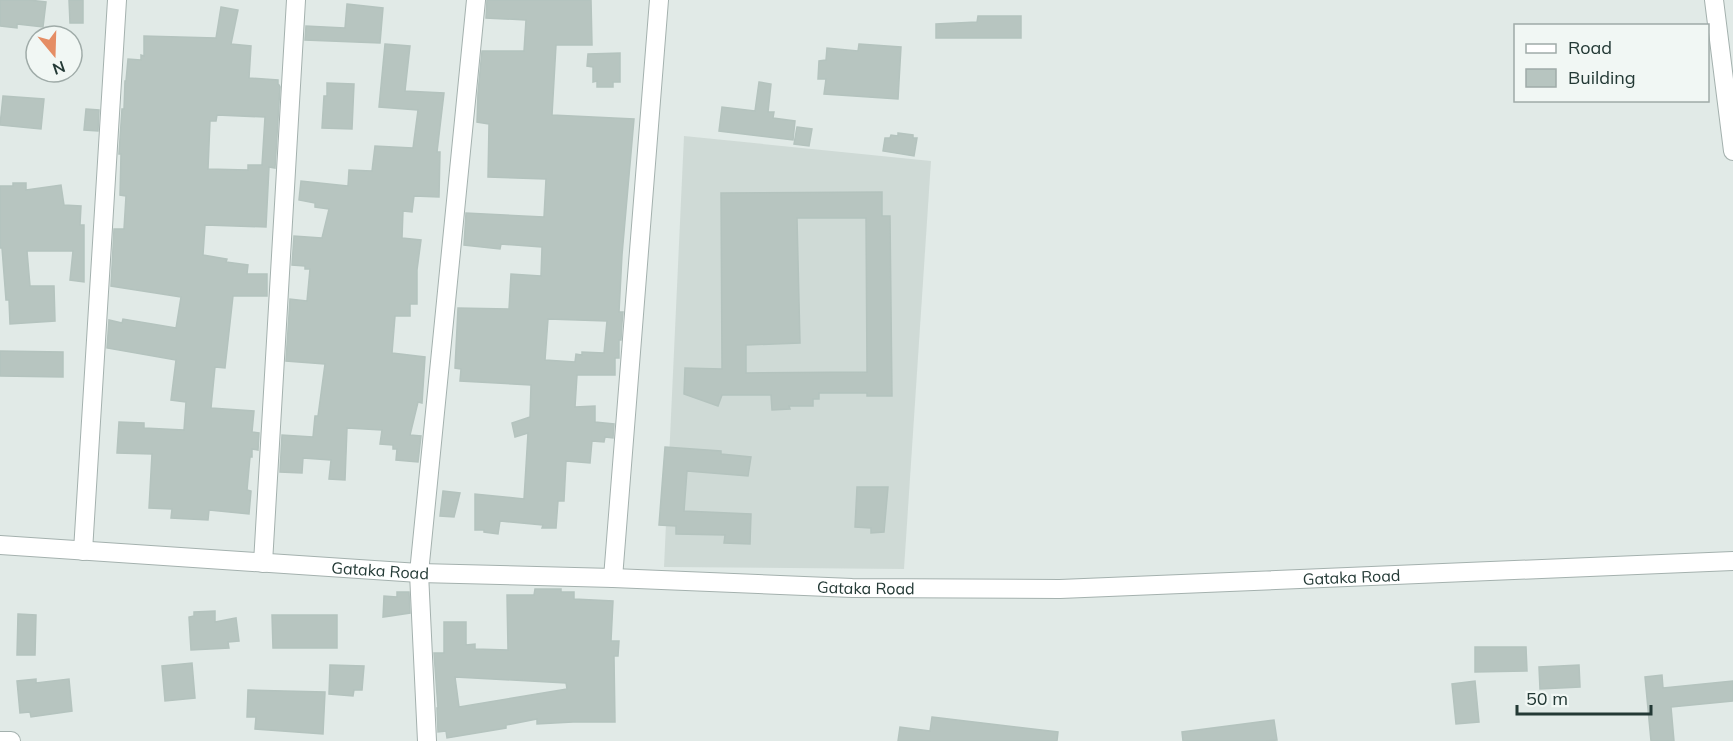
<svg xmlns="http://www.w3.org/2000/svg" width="1733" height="741" viewBox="0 0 1733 741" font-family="Mulish,sans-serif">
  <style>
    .built { fill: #cfdad6 }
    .building { fill: #b7c5c0; stroke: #b4c3be; stroke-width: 1.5; fill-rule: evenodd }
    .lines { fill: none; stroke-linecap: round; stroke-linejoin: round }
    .minor-casing { stroke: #a4b1ae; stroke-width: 20 }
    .tertiary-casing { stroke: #a4b1ae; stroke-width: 20 }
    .minor { stroke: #fff; stroke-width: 18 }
    .tertiary { stroke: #fff; stroke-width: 18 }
    .labels { text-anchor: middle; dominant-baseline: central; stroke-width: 5; stroke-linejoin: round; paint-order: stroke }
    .street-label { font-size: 16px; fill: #233935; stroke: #f1f7f4 }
  </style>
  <rect width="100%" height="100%" fill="#e1eae7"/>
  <!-- built -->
  <path class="built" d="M684,136L931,161L904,569L664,567Z"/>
  <!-- building -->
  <g class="building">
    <path d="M0,0H29L46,2L43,27L17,24V28L0,26Z"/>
    <path d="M69,0H83V23H70Z"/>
    <path d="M487,0H591L592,45H556L552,115L634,119L622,255L619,312H623L622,323L621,340H619V358H615V375H577L575,407L595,406V422L614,424L613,438L605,437L604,442L592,441L590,463L566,461L564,501H558L556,528H542L543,525L500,521L498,534L484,532V530H475V494L524,499L528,433L515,437L512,423L530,417L531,385L460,381L461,369L455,368L458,308L509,309L511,274L541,276L542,247L501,244L500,249L464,245L466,213L544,217L546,179L488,177L489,124L477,122L478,93L482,51H524L526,20L486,18ZM548,319L607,321L604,353L582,352V355L576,354L575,362L545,360Z"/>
    <path d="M347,4L383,8L380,43L305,40L306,26L345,28Z"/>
    <path d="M221,7L238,10L231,44L251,46L249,78L278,80V84L279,85L280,87L275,168L269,167L266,227L205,225L203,255L227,259L226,262L248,265L247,274H267V296H233L225,368L215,367L211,408L254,411L252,432L259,433L258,450L252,449V457H250L247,490L251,491L249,514L209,510L208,520L171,518L172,509L149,508L152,454L117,453L119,422L144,423V428L184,430L186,402L171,400L176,360L107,348L109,320L122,323L123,319L176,328L181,297L111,286L114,229H124L126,196L120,195L121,154H119L122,109H124L125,81H126L128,59L141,60V55L144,56V36L216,38ZM217,115L265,117L262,165H248V170L208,169L210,121H216Z"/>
    <path d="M978,16H1021V38H936V24L977,22Z"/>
    <path d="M385,44L410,46L405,91L444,93L437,152H440L439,197L414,196L412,212L403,211L402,238L421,240L417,270V304H410V316H395L392,353L425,357L422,403L418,402L410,435L421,436L418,462L396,460L397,449H393V445L380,444L382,430L347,428L345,480L329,479L331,460L303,458L302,473L280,472L282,435L313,437L315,416H318L325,364L286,361L290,299L307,301L310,269H305V266L292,265L294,236L322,238L329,209L315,207V203L299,200L301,181L348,186L349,170L372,171L375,146L413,148L418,110L379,107Z"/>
    <path d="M859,44L901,47L898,99L824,94L826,79H818L819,61L826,60L827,48L858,51Z"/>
    <path d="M620,53V82H613V87H597V81L593,82V67L587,66L588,54Z"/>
    <path d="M759,82L771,84L768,112H774L773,118L795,121L793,140L719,131L722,107L755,111Z"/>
    <path d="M327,83L354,84L352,129L322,128L324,96H327Z"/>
    <path d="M3,96L44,99L41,129L0,125Z"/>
    <path d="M86,109L99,110L98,131L84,130Z"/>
    <path d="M797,127L812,129L809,146L794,144Z"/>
    <path d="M898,133L913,135V138H917L914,156L883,151L885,138H890L891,135L898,136Z"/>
    <path d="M13,183H26V190L61,185L64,205L81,206L80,225H84V282L70,280L73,251H27L30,286H54L55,321L10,324L9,300H6L2,248H0V186H13Z"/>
    <path d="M882,192V216H890L892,396H867V393H819V399H813V406H789L790,409L772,410L771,395H722L718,406L684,394L685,368L722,369L721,193ZM797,218H866L867,372L746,373V345L800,343Z"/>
    <path d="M0,351L63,352V377L0,376Z"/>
    <path d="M665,447L721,451V454L751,457L748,476L687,471L684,511L751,514L750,544L724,543L725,535L676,534V526L659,525Z"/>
    <path d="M857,487H888L884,532L871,533V528L855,527Z"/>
    <path d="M443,491L460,493L454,517L440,516Z"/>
    <path d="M535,589H561V592H574V599L613,601L611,641H619L618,656H614L615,722H573L537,724V719L506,725V728L447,738L446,731L438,732L437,708H438L434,653H444V622H466V645L475,644V649L508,650L507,595H534ZM455,677L566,683L567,689L459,707Z"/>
    <path d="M397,592H409L410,613L383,617L384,596L397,597Z"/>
    <path d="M215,611V622L236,618L239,641L228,642L229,648L191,650L189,617L194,616V612Z"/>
    <path d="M18,614L36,615L35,655H17Z"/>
    <path d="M272,615H337V648H273Z"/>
    <path d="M1475,647H1526L1527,671L1475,672Z"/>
    <path d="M192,663L195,698L165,701L162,666Z"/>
    <path d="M330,665L364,666L362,690H354L353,696L329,694Z"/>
    <path d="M1579,665L1580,687L1540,689L1539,667Z"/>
    <path d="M1662,675L1663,688L1733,681V701L1671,707L1674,741H1651L1645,677Z"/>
    <path d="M36,679V683L69,679L72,711L31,717L30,712L20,713L17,681Z"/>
    <path d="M1475,681L1479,722L1456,724L1452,684Z"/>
    <path d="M248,690L325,692L323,734L255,729L256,717H247Z"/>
    <path d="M932,717L1058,732L1057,741H898L900,727L930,731Z"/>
    <path d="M1274,720L1277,740L1266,741H1183L1182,732Z"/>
  </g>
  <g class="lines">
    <!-- minor casing -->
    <g class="minor-casing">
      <g id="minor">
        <path d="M1714,0L1733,151"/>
        <path d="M83,551L117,0"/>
        <path d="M263,563L296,0"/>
        <path d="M613,578L659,0"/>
        <path d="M0,741H11"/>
        <path d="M427,741L419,573L476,0"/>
      </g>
    </g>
    <!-- tertiary casing -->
    <g class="tertiary-casing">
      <g id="tertiary">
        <path id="s1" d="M0,545L419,573L613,578L852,588L1060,589L1733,561"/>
      </g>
    </g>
    <!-- minor -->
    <use href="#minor" class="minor"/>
    <!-- tertiary -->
    <use href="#tertiary" class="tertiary"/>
  </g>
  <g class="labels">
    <!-- street labels -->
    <g class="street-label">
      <text stroke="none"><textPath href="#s1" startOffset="381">Gataka Road</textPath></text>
      <text stroke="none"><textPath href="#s1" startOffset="1353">Gataka Road</textPath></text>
      <text stroke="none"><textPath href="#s1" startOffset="867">Gataka Road</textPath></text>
    </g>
  </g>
  <!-- legend -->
  <rect x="1514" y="24" width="195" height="78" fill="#f1f7f4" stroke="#9faba8" stroke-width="1.5"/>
  <rect x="1526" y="44" width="30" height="9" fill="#ffffff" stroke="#9faba8" stroke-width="1.5"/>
  <text x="1568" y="54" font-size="18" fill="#233935">Road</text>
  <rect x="1526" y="69" width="30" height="18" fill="#b7c5c0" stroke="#9faba8" stroke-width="1.5"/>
  <text x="1568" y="84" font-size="18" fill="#233935">Building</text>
  <!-- north arrow -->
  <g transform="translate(54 54) rotate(161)"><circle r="28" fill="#f1f7f4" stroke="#9faba8" stroke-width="1.5"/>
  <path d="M0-4.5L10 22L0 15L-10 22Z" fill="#e58d64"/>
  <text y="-9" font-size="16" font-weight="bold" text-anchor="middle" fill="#233935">N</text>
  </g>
  <!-- scale -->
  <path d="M1517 705v9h134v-9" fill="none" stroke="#233935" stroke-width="3"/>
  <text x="1526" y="705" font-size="18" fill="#233935" stroke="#f1f7f4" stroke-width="4.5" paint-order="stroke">50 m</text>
</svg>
